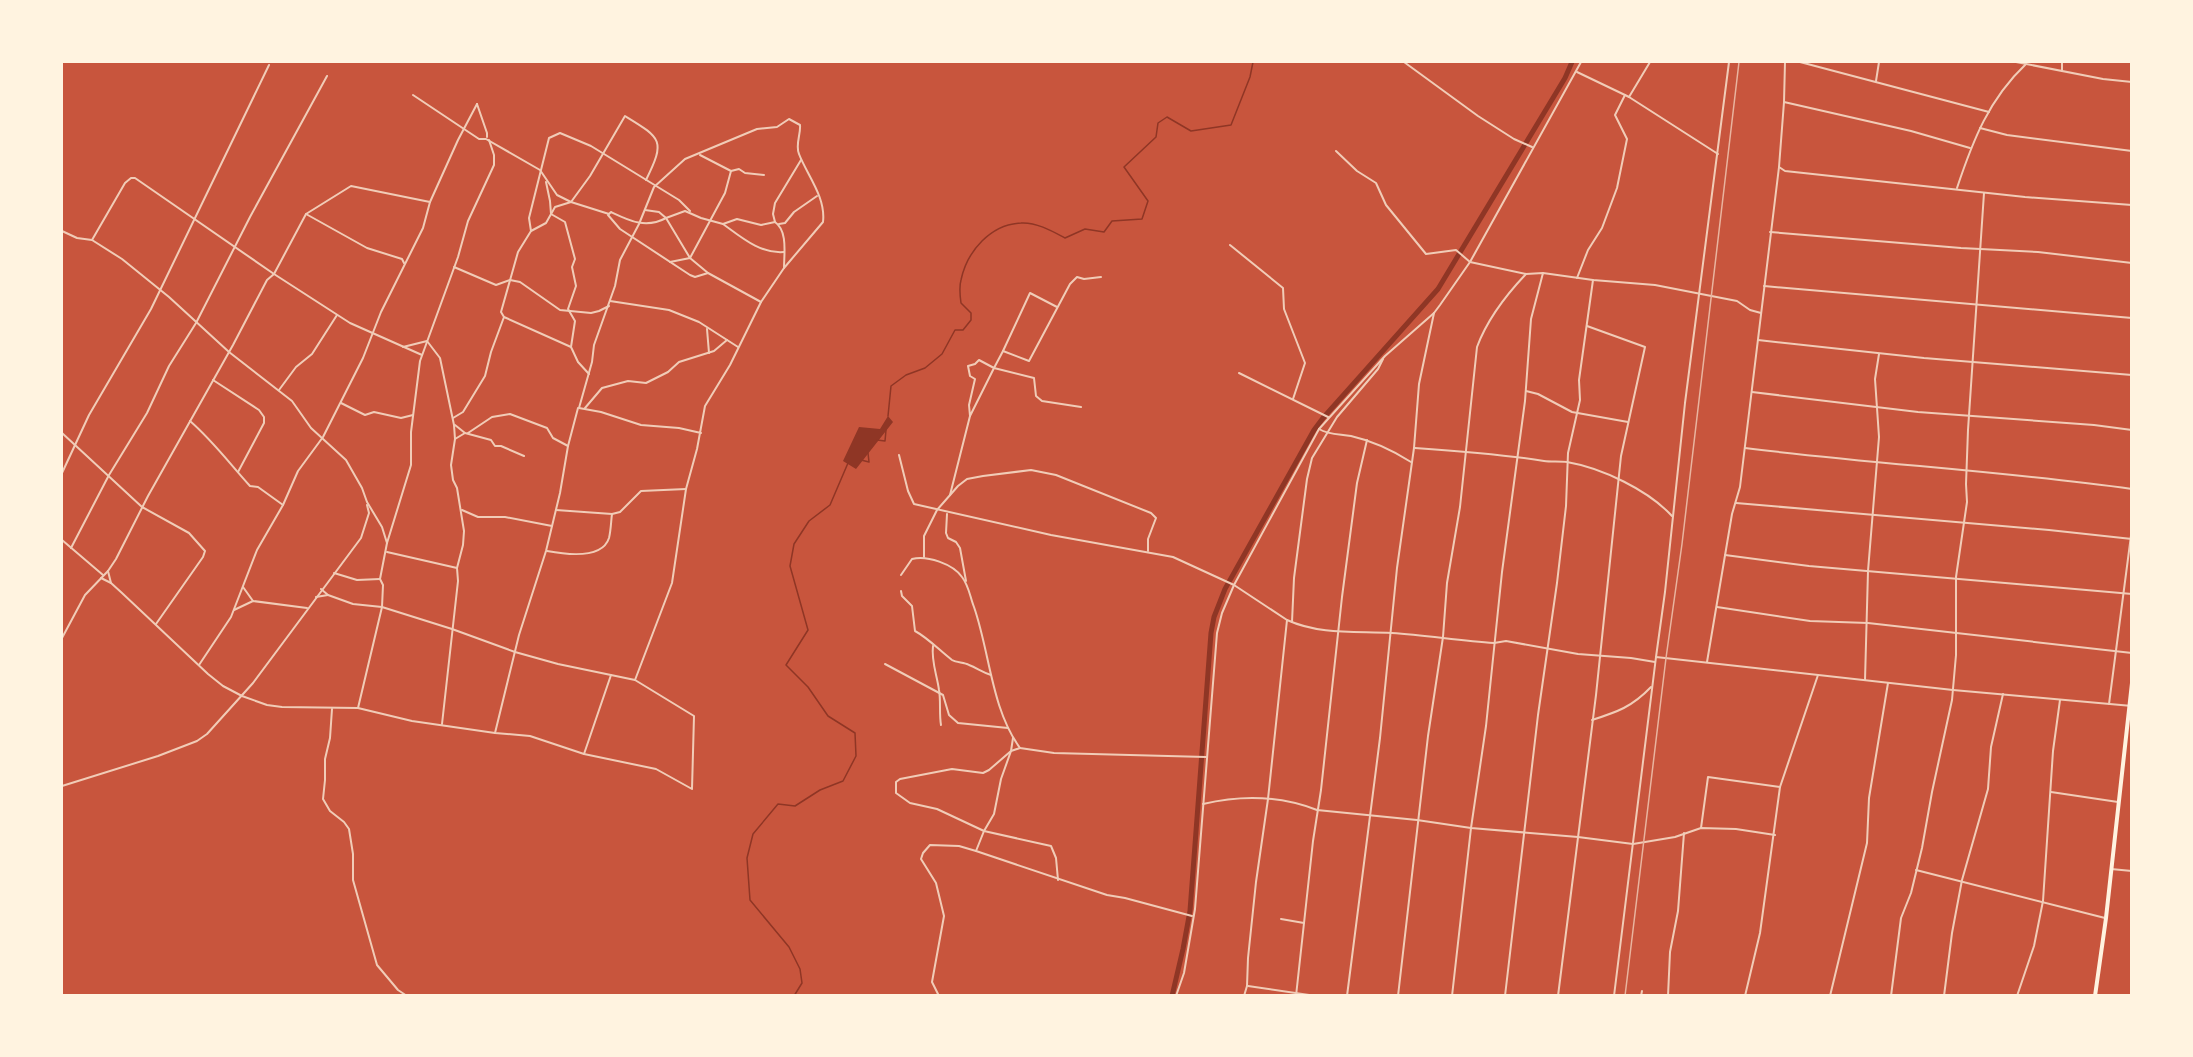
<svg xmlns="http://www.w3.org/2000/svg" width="2193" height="1057" viewBox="0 0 2193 1057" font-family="Overpass,sans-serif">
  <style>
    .water { fill: #8f3625 }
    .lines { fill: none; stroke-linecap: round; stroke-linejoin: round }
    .stream { stroke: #8f3625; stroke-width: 1.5 }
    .canal { stroke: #8f3625; stroke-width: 5 }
    .minor { stroke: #f1ccb7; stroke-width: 2 }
    .primary { stroke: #fff3e0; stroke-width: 4 }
    .rail { stroke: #e9b49f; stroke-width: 1.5 }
  </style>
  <rect width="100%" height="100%" fill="#c8553d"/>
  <!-- water -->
  <path class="water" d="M888,416L893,422L856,469L843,461L859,427L880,429Z"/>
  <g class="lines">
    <!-- stream -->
    <g class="stream">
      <path d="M888,416L891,386L906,375L925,368L942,354L955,330H963L971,320V313L961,303C960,296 959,287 961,280C967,251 991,224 1021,223C1036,222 1052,231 1065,238L1085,229L1104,232L1112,221L1142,219L1148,201L1124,167L1156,137L1158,123L1167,117L1191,131L1231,125L1250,77L1253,62"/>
      <path d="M877,440L885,441L886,430"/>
      <path d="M861,460L869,462L868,453"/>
      <path d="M794,996L802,983L800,969L789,947L750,900L747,858L753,834L778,804L795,806L820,790L843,781L856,756L855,733L828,716L808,687L786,665L808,630L790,566L794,544L809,521L830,505L848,463"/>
    </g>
    <!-- canal -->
    <path class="canal" d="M1172,996L1183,949L1190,911L1211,633L1214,617L1225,589L1314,430L1323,418L1438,289L1565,78L1572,62"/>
    <!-- minor -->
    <g class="minor">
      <path d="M1404,62L1478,116L1514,139L1532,147"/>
      <path d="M1800,62L1989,112"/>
      <path d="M2016,62L2103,79L2132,82"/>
      <path d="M2062,71V62"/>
      <path d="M1577,72L1625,95"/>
      <path d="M1876,81L1879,62"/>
      <path d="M413,95L479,139H486L540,170L557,195L571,202L609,214L611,212C630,221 646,229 666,218L690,258"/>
      <path d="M1629,97L1718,154"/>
      <path d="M1784,102L1911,131L1970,148"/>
      <path d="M477,104L487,133V137"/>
      <path d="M1980,128L2007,135L2132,151"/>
      <path d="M1336,151L1357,171L1376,183L1386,205L1426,254L1456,250L1470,262L1526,274L1543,273L1593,280L1655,285L1737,301L1750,310L1761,313"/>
      <path d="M1779,167L1785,171L2025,197L2132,205"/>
      <path d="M731,171L739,169L745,173L764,175"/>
      <path d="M546,182L550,201L551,214L565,222L575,259L572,267L576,286L568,309L575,321L571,347"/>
      <path d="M1957,188C1973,140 1989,99 2026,64"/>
      <path d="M645,210L659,212L666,218L685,211L701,218L723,224L737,219L761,225L775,222"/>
      <path d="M306,214L367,248L402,259L404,263"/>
      <path d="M608,215L620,229L690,275L695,277L708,273"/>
      <path d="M723,224C741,237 760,254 784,252"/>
      <path d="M779,224L785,223L794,212L817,196"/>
      <path d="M62,231L77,238L92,240L122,259L169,297L229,352L292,401L311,428L346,460L362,488L367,502L382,527L387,543"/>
      <path d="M531,231L546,223L555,207L571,202L590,176L625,116C661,138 666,140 646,180"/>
      <path d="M1770,232L1961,248L2038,252L2132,263"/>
      <path d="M92,240L125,183L131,178H135L274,274L350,323L422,355"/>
      <path d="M1230,245L1283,288L1284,309L1305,363L1293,399"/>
      <path d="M690,258L725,193L731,171L700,155"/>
      <path d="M670,262L690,258L708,273L761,302"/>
      <path d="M454,267L496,285L510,280L520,282L560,310L591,313L599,311L609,306"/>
      <path d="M784,268C784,254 788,231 775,222L773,214L775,203L801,160"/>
      <path d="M1577,278L1588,250L1602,228L1617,188L1627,139L1615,115L1625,95L1629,97L1650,62"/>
      <path d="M1764,286L2132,318"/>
      <path d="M610,301L669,310L699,322L738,347"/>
      <path d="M1057,307L1030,293L1003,351L1029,361L1070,284L1077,277L1084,279L1101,277"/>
      <path d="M707,329L709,353"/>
      <path d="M1758,340L1924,358L2132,375"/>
      <path d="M403,347L427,341L440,358L454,425L455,439L451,465L453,480L457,488L464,531L463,545L457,568L458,581L442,724"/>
      <path d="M1003,351L994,368L970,416L969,405L975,379L970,376L968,366L975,364L979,360L994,368L1034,378L1036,396L1042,401L1081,407"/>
      <path d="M1239,373L1328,417"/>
      <path d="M589,374L578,362L571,347L504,317L501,312L518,252L531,231L529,218L549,138L560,133L591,146L679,200L690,211"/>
      <path d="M213,380L259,410L264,417V423L238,472"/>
      <path d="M279,390L296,367L312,354L337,315"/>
      <path d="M1526,391L1538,394L1572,412L1628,422"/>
      <path d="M1752,392L1918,412L2094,425L2132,430"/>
      <path d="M341,403L365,415L374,412L401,418L413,415"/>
      <path d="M585,408L602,388L628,381L646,383L668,372L679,362L714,351L727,340"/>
      <path d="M453,418L463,412L485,376L491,352L504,317"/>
      <path d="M190,421C213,441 230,464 250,486L258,487L283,505"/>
      <path d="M455,425L465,433L491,440L495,446H501L524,456"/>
      <path d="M1319,429C1329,435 1340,434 1351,436C1373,441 1392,450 1411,462"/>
      <path d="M62,433L142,507L189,533L205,551L203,557L156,624"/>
      <path d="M468,433L492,417L510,414L547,428L553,438L568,446"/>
      <path d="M455,439L465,433"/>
      <path d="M1415,448C1458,451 1501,454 1544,461C1551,462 1559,461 1567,462C1602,468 1648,490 1672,516"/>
      <path d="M1745,448C1873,464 2003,471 2132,489"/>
      <path d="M899,455L908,491L914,504L1051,535L1173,557L1234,585L1287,620L1268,799L1256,882L1248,958L1247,986L1244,996"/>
      <path d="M62,473L89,415L151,309L269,65"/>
      <path d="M950,495L970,416"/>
      <path d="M1736,503L2049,530L2132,539"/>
      <path d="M462,510L478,517H505L552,526"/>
      <path d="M556,510L612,514L620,512L641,491L686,489"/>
      <path d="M947,514L946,533L948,538L956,542L960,548L966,581"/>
      <path d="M62,540L103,575"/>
      <path d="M71,548L109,475L147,413L169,366L196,323L250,217L327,76"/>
      <path d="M547,551C563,554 602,560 609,538C611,530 611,521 612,514"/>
      <path d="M387,552L457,568"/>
      <path d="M1725,555L1809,566L2132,594"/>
      <path d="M924,557V536L937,510L958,486L967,479L983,476L1031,470L1056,475L1151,513L1156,518L1148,539V551"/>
      <path d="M108,571L111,583"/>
      <path d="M334,573L357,580L380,579"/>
      <path d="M901,575L912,559C927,555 953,564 962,577C969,586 970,597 974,607C990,653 991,708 1020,748L1054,753L1206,757"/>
      <path d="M101,578L111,583L122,593L208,674L223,686L242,696L267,705L282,707L358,708L412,721L495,733L530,736L584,754L656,769L692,789L694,716L635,680L558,664L515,652L452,629L382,607L353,604L328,595L321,589"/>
      <path d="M243,587L253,601"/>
      <path d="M901,591L902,596L912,606L915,631C928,638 939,650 952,660C957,663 964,662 969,665C977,668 982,672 991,675"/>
      <path d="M316,597L328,595"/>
      <path d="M1717,607L1810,621L1868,623L2132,653"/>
      <path d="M234,610L253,601L307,608"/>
      <path d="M1287,620C1320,635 1356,631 1392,633C1426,635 1460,641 1494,643L1506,641L1578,654L1631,658L1655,662"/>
      <path d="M1292,622L1294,578L1307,479L1312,458L1337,417L1378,369L1383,359"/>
      <path d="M62,638L85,595L108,571L116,559L148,496L233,345L267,280L274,274L306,214L351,186L430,202"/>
      <path d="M933,646C931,661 937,675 939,690C941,701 939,713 941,725"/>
      <path d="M1656,657L1665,592L1685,403L1729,62"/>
      <path d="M1707,662L1732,514L1740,487L1779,167L1784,102L1785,62"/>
      <path d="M885,664L943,695L949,715L958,723L1008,728"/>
      <path d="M199,665L231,617L257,550L283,505L298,471L323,437L363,358L381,312L423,228L430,202L458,140L477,104"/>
      <path d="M635,680L672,583L686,489L697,449L705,406L730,365L761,302L784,268L823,222C826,197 807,175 799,154C795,145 801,134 800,125L789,119L777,127L757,129L685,159L654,187L639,224L620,260L615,286L594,345L592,362L579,408L601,412L641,425L679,428L701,433"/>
      <path d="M1865,680L1868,571L1879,437L1875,379L1879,354"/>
      <path d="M2109,704L2132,528"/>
      <path d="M358,708L382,607L383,585L380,579L387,543L411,465V432L420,361L458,257L468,221L494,165V155L489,140"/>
      <path d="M332,709L330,738L325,759V780L323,799L330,811L344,822L349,829L353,854V880L377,965L398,990L407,996"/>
      <path d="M1592,720C1617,712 1632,707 1651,687"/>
      <path d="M495,733L519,635L546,551L560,493L568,446L578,408"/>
      <path d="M1020,748L1011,751L989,770L983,773L952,769L900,779L896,782V793L910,803L937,809L984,831L1051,846L1056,858L1058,880"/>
      <path d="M584,754L611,675"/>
      <path d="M62,786L158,756L197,741L207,734L253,683L361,538L369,513L367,505"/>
      <path d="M2051,792L2118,802"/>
      <path d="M1203,804C1241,795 1281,796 1317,810L1417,820L1471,828L1578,837L1633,844L1675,837L1701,828L1736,829L1775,835"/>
      <path d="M1701,828L1708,777L1780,787"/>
      <path d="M976,851L984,831L994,814L1001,779L1011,751L1013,738"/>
      <path d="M2111,869L2132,871"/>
      <path d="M1916,870L2105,918"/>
      <path d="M1281,919L1304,923"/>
      <path d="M1248,986L1316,996"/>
      <path d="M939,996L932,982L944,916L936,883L921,859L923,853L930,845L959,846L976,851L1107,895L1125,898L1192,916"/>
      <path d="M1176,996L1184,973L1195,909L1217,633L1222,613L1234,585L1319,429L1385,356L1434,313L1440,305L1470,262L1581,62"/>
      <path d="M1296,996L1313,841L1321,790L1342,597L1357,483L1367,440"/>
      <path d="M1347,996L1380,738L1397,568L1414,448L1419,384L1434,313"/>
      <path d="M1398,996L1428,736L1443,637L1447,583L1460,507L1477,347C1487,320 1506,295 1526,274"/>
      <path d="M1452,996L1471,828L1486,726L1502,572L1525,401L1531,319L1543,273"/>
      <path d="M1505,996L1538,715L1557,583L1566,506L1568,453L1580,400L1579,380L1593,280"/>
      <path d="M1558,996L1596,695L1621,456L1645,347L1587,326"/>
      <path d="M1614,996L1656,657L1953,690L2132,706"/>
      <path d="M1641,996L1642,991"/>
      <path d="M1668,996L1670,952L1678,911L1684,833"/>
      <path d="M1745,996L1760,933L1780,787L1818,675"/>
      <path d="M1830,996L1867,843L1869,798L1888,683"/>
      <path d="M1891,996L1901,918L1911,893L1922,848L1932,792L1952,700L1956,655V577L1967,502L1966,484L1968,430L1984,193"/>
      <path d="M1944,996L1952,933L1962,880L1988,789L1991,747L2003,694"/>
      <path d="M2017,996L2034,946L2043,901L2053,751L2060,700"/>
    </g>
    <!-- primary -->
    <path class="primary" d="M2095,996L2106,918L2132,683"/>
    <!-- rail -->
    <path class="rail" d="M1625,996L1666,658L1682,544L1739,62"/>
  </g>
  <!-- border -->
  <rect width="2193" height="1057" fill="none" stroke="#fff3e0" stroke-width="126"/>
</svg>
